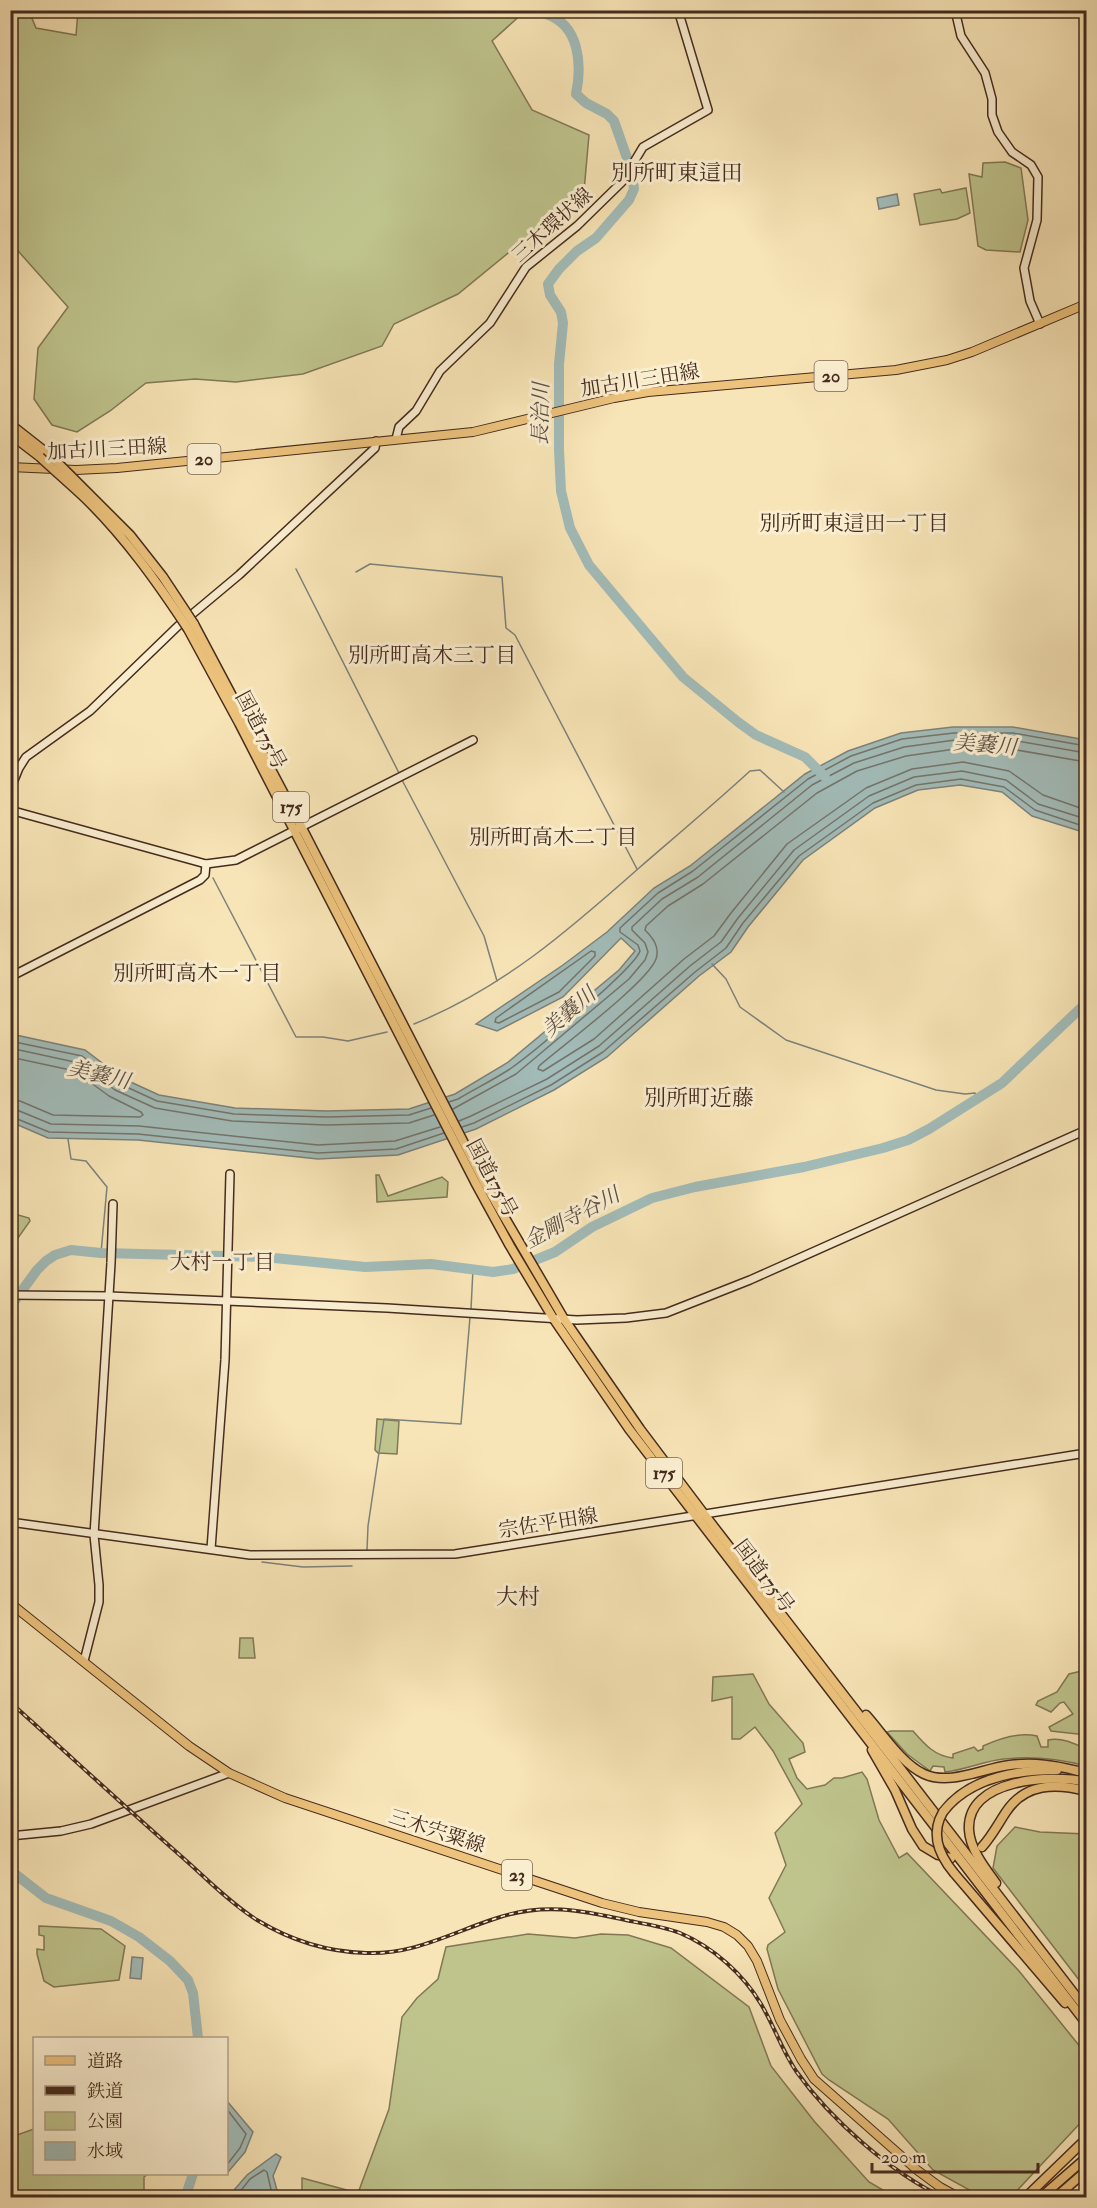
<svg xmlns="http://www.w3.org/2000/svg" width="1097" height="2208" viewBox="0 0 1097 2208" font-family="'IM FELL Double Pica','Noto Serif JP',serif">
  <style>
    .green { fill: #bfc48d; stroke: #827856; stroke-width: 1.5 }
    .water { fill: #a2bcb9; stroke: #7d827b; stroke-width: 1.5 }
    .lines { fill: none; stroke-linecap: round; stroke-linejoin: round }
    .shore { stroke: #74746c; stroke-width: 1.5 }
    .stream { stroke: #7d827b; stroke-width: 1.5 }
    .river { stroke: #a2bcb9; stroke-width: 10 }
    .secondary-casing { stroke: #452b1e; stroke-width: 10 }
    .primary-casing { stroke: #452b1e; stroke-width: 10 }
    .highway-casing { stroke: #452b1e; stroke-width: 11 }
    .secondary { stroke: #faeed0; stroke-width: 7 }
    .primary { stroke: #ecc27c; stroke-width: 8 }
    .highway { stroke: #ecc27c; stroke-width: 8 }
    .rail-casing { stroke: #452b1e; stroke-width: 4 }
    .rail { stroke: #faeed0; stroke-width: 1.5; stroke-dasharray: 4.5; stroke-linecap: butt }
    .highway-bridge-casing { stroke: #452b1e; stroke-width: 11; stroke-linecap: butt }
    .highway-bridge { stroke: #ecc27c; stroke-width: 8 }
    .labels { text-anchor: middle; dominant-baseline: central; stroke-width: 6; stroke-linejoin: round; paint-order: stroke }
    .shield { fill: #faeed0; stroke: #7b6653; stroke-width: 1.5 }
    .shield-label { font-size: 18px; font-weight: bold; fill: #452b1e }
    .street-label { font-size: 20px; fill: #452b1e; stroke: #faeed0 }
    .water-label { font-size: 21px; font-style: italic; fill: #5c4f45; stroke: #faeed0 }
    .neighbourhood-label { font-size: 21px; fill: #452b1e; stroke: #faeed0 }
    .quarter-label { font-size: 22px; fill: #452b1e; stroke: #faeed0 }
  </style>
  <rect width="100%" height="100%" fill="#f8e5b7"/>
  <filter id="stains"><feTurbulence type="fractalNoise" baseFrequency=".00333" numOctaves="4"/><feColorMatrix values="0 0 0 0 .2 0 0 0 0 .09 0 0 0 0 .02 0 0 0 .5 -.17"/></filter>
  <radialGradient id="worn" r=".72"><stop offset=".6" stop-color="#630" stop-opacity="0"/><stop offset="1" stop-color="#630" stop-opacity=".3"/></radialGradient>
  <!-- green -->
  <g class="green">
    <path d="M10,11H29L36,28L76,35L78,11H525L492,41L532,110L589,135L584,191L458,294L394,324L382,346L303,374L236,382L195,379L146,383L110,411L77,432L52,425L34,399L38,348L68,307L11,243Z"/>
    <path d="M1005,162L1021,168L1028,220L1020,252L986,250L978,246L969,174L982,177L983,163Z"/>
    <path d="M966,188L970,213L957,219L920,225L914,194L940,189L942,193Z"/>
    <path d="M376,1175H379L388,1196L442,1177L448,1182L447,1197L377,1202Z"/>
    <path d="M11,1213L29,1218L30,1221L11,1248Z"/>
    <path d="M377,1419L399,1421L397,1454L378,1453L375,1450Z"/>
    <path d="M240,1638H253L255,1658H239Z"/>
    <path d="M1086,1670V1735L1051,1731L1049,1727L1073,1714L1064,1702L1060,1703L1051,1712L1036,1705L1038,1701L1057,1692L1069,1674Z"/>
    <path d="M753,1674L769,1704L803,1743L805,1752L789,1759L797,1778L807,1789L825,1785L834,1778H842L862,1772L867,1779L879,1820L899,1858L907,1853L1019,1971L1086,2054V2117L1011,2197H982L933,2170L888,2119L829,2080L822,2074L778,1989L767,1949L768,1945L785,1932L769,1898L786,1865L775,1833L802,1804L773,1751L755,1727L740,1739H732V1697L712,1701L713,1677Z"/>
    <path d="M891,1731H913C925,1745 935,1756 953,1758V1754L974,1747L978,1751L983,1749V1746C998,1739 1020,1732 1037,1736L1041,1747H1048V1740C1060,1737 1076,1743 1086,1750V1766C1059,1759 1032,1756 1004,1759C984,1761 965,1770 945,1772L944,1767L933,1766L930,1771L907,1754L887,1732Z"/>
    <path d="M1015,1827L1040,1832L1086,1834V1989L993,1868L997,1846Z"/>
    <path d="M39,1926L101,1929L125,1946L119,1980L54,1987L44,1981L37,1954V1949L44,1950V1936L39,1935Z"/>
    <path d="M528,1934L575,1938L601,1934L628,1935L671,1948L749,2007L771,2066L814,2121L869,2182L895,2197H302V2178L358,2193L389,2109L402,2017L417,1998L438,1979L446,1947Z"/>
    <path d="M34,2129V2174H148L144,2177V2197H11V2137Z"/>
  </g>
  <!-- water -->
  <g class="water">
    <path d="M897,194L899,205L879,209L877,198Z"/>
    <path d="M953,727H1013L1086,740V833L1032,816L1002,792L960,785L918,790L875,808L803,860L748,927L731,952L699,976L607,1057L554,1090L476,1129L398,1155L318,1159L138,1140L48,1138L11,1122V1034L85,1050L122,1078L159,1095L235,1108L327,1111L409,1109L455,1094L507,1063L619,970L635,951L621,938L563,997L497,1031L476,1024L563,965L607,932L654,888L690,866L805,774L848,751L901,733Z"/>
    <path d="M132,1957L143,1958L141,1979L130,1978Z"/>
    <path d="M227,2101L253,2132L245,2152L228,2172L226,2171Z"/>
    <path d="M276,2154L281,2157L273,2176L279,2197H228L247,2175Z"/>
  </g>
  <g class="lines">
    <!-- shore -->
    <g class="shore">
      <path d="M1086,762L1011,749H955L906,756L857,771L817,793L703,884L668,906L646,926L645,930C653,938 660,947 656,959C648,982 562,1046 539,1066L538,1069L543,1071L594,1039L684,959L714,936L731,913L787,844L866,788L912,769L963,762L1009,771L1043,795L1086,810"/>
      <path d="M591,951L595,952V956L559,992L499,1023L495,1022L496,1018Z"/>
      <path d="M10,1041L82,1056L118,1083L157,1101L234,1114L327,1117L409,1115L431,1108"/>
      <path d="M10,1048L79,1063L115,1090L155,1108L232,1121L326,1125L409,1123L434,1115"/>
      <path d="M10,1057L75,1071L109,1096L141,1112L143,1115L140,1117L53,1115L20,1101L10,1100"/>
      <path d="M449,1102L458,1099C475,1089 493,1080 510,1069C530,1055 635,968 640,951L638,945L620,932V928L658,893L693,871L808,779L851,756L902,739L954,733H1013L1086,746"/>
      <path d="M10,1109L17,1110L51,1124L139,1126L318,1145L395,1141L440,1127"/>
      <path d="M453,1109L516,1074L629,979L645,960L648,952L645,943L632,930V927L662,899L698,877L812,785L854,763L904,747L955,740H1012L1086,753"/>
      <path d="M10,1116L49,1132L138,1134L318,1153L396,1149L444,1133"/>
      <path d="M459,1121L471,1116L547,1079L599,1046L690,966L721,942L738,918L794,850L869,796L914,777L962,771L1006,780L1038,804L1086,819"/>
      <path d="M462,1127L474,1123L551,1085L603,1052L695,972L726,948L743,923L799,856L873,803L916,785L961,779L1004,787L1035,810L1086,827"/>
      <path d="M226,2108L246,2134L240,2148L226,2166"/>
      <path d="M235,2198L250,2179L264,2170L267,2172L273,2198"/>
    </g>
    <!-- stream -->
    <g class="stream">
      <path d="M296,569L399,773"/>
      <path d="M356,572L370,564L502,577L506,628L515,635L637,869"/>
      <path d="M402,780L484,936L497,981"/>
      <path d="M213,878L296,1037H323L348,1041L387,1032"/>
      <path d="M712,964L726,979L740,1007L786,1040L936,1090L965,1094L975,1093L977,1100"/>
      <path d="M414,1024C503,988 569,930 639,868C676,836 714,804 750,771L760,770L784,792"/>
      <path d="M68,1139L71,1159L86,1161L107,1187L101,1253"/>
      <path d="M471,1309L473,1269"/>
      <path d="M367,1550L368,1526L384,1419L461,1424L470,1317"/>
      <path d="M262,1562L303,1567L352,1566"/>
    </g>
    <!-- river -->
    <g class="river">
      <path d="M527,10C533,12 540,12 546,14C580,25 582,65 576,94L586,103L607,114L614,121L632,172L634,189L629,200L596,238L577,251L559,269L548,284L550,295L561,312L563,323L559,364V450L561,491L570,528L589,565L683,677L738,722L756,735L805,757L825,777"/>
      <path d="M10,1307L37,1270L46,1261L55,1255L71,1250L101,1253L264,1257L365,1267L431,1264L493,1272L513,1269L555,1252L592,1227L652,1198L695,1187L804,1167L883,1148L908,1140L929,1129L1002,1083L1086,1003"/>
      <path d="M10,1870L46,1898L111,1921L139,1937L170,1961L188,1980L193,1993L198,2038"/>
      <path d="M185,2198L193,2174"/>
    </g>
    <!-- secondary casing -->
    <g class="secondary-casing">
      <g id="secondary">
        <path d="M955,10L961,36L985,73L992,99V115L998,132L1012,152L1031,165L1038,177L1037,220L1024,268L1030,301L1040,324"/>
        <path d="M396,439L399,427L416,411L440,371L490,323L526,267L577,226L622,182L643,147L708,110L678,10"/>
        <path d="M10,790L19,768L26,757L90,711L178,626L239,575L375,448L376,441"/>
        <path d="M10,810L206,864L236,860L473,740"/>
        <path d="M10,977L200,880L205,875L206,864"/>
        <path d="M10,1295L109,1296L387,1308L577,1320L626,1318L666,1313L750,1280L1086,1130"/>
        <path d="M10,1522L250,1555L455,1554L1086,1453"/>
        <path d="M211,1549L225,1360L230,1174"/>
        <path d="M84,1661L99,1602V1585L94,1535L111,1263L113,1204"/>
        <path d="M10,1836L61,1831L91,1824L229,1773"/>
      </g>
    </g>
    <!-- primary casing -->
    <g class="primary-casing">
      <g id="primary">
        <path d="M10,467L76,470L117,468L473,432L614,398L648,392L896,370L947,360L972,352L1086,304"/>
        <path d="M10,1603L189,1746L229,1773L285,1798L602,1903L639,1912L707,1922L724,1927L737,1935L748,1946L757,1961L780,2020L801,2059L814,2079L917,2170L940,2187L960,2198"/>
      </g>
    </g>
    <!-- highway casing -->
    <g class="highway-casing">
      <g id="highway">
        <path d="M10,424L52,457"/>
        <path d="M10,434L40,457"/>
        <path d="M194,624L302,828L484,1182L564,1319L640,1429L704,1514L1086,2009"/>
        <path d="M188,629L239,723L475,1182L510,1246L553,1318L629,1429L1086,2023"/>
        <path d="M866,1715C883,1734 901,1763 924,1774C950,1786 983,1768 1010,1765C1034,1762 1054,1765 1078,1771"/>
        <path d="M872,1750L895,1790L912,1829L923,1846L938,1855L951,1858"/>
        <path d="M943,1812C969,1778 1016,1770 1057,1770"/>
        <path d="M982,1847C992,1836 998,1824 1006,1812C1025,1783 1056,1783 1086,1791"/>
        <path d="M954,1873L1065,2003"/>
        <path d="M996,1883C985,1868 970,1849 969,1830C966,1778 1053,1774 1086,1782"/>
        <path d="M1025,2198L1086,2139"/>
        <path d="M1040,2198L1086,2158"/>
        <path d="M1055,2198L1086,2171"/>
      </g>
    </g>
    <!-- secondary -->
    <use href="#secondary" class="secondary"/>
    <!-- primary -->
    <use href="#primary" class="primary"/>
    <!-- highway -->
    <use href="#highway" class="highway"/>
    <!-- rail casing -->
    <g class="rail-casing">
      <path id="rail" d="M10,1702C68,1754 124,1806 182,1857C206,1878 230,1903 257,1920C290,1940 328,1952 366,1953C413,1955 451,1933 494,1919C542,1902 581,1910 630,1921C646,1924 664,1927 680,1933C713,1947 743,1974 761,2004C774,2026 782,2050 796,2071C830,2119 890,2172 944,2198"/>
    </g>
    <!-- rail -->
    <use href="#rail" class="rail"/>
    <!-- highway-bridge casing -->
    <g class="highway-bridge-casing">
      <g id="highway-bridge">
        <path d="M40,457C55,471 70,484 85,498C125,537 157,582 188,629"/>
        <path d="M52,457L130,535L163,577L194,624"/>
        <path d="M943,1812C930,1834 939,1855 954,1873"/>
      </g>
    </g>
    <!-- highway-bridge -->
    <use href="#highway-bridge" class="highway-bridge"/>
  </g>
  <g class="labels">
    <!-- shield labels -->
    <g class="shield">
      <rect x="814.5" y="361" width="33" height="30" rx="4.5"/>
      <rect x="187.5" y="444" width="33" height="30" rx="4.5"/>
      <rect x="273" y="792" width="36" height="30" rx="4.5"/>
      <rect x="646" y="1458" width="36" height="30" rx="4.5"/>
      <rect x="502" y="1860" width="30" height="30" rx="4.5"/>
    </g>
    <g class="shield-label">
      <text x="831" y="376">20</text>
      <text x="204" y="459">20</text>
      <text x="291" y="807">175</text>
      <text x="664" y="1473">175</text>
      <text x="517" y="1875">23</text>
    </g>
    <!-- street labels -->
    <g class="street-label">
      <text transform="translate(552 225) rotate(-42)">三木環状線</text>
      <text transform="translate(640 380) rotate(-9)">加古川三田線</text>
      <text transform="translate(107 449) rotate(-3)">加古川三田線</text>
      <text transform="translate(261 730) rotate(62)">国道175号</text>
      <text transform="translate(492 1178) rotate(62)">国道175号</text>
      <text transform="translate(548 1523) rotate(-9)">宗佐平田線</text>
      <text transform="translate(764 1576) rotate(53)">国道175号</text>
      <text transform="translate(437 1831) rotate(18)">三木宍粟線</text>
    </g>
    <!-- water labels -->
    <g class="water-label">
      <text transform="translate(541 414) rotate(-89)">長治川</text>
      <text transform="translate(985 745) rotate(5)">美嚢川</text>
      <text transform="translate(569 1012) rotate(-41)">美嚢川</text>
      <text transform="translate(99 1075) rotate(13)">美嚢川</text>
      <text transform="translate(572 1218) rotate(-28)">金剛寺谷川</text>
    </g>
    <!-- neighbourhood labels -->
    <g class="neighbourhood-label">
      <text x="854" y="523">別所町東這田一丁目</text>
      <text x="432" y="655">別所町高木三丁目</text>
      <text x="553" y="837">別所町高木二丁目</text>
      <text x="197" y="973">別所町高木一丁目</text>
      <text x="222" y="1262">大村一丁目</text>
    </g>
    <!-- quarter labels -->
    <g class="quarter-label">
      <text x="677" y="173">別所町東這田</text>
      <text x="699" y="1098">別所町近藤</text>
      <text x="518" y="1597">大村</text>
    </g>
  </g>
  <!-- margin -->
  <rect width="1097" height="2208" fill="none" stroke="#f8e5b7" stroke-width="36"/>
  <rect x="12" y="12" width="1073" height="2184" fill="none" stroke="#452b1e" stroke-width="3"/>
  <rect x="18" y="18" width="1061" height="2172" fill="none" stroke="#452b1e" stroke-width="1.5"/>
  <!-- legend -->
  <rect x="33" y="2037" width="195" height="138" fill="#faeed0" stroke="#b2a089" stroke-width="1.5"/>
  <rect x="45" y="2056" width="30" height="9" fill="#ecc27c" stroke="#b2a089" stroke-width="1.5"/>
  <text x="87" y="2067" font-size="18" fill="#452b1e">道路</text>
  <rect x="45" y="2086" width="30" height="9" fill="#452b1e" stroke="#b2a089" stroke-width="1.5"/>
  <text x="87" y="2097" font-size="18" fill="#452b1e">鉄道</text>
  <rect x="45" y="2112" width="30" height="18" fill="#bfc48d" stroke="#b2a089" stroke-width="1.5"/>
  <text x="87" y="2127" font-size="18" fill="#452b1e">公園</text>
  <rect x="45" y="2142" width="30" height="18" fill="#a2bcb9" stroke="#b2a089" stroke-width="1.5"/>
  <text x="87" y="2157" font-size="18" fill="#452b1e">水域</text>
  <!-- scale -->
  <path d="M872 2163v9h166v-9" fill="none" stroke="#452b1e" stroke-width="3"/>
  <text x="881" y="2163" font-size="18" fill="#452b1e" stroke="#faeed0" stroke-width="4.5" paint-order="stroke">200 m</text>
  <rect width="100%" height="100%" filter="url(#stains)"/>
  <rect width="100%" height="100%" fill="url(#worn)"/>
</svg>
